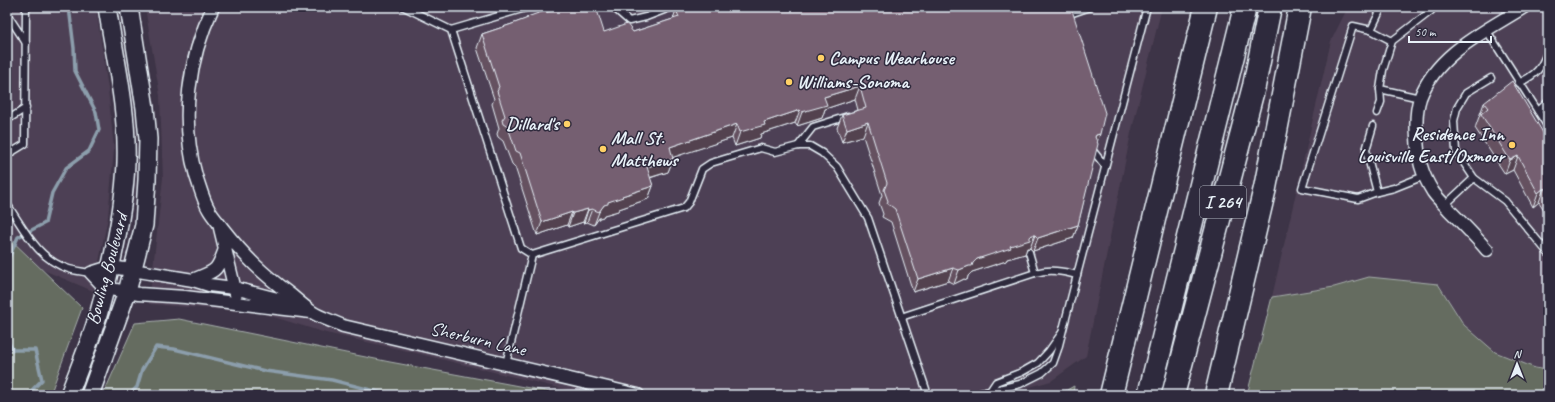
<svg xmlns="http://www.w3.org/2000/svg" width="1555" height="402" viewBox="0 0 1555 402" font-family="Caveat,sans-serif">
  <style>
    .built { fill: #4e4154 }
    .green { fill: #656c60; stroke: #a6aeac }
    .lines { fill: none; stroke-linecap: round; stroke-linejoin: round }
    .stream { stroke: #8c9eac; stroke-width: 3.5 }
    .lane-casing { stroke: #e8f1f8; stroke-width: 9 }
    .street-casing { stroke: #e8f1f8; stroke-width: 15 }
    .secondary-casing { stroke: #e8f1f8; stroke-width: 20 }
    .highway-casing { stroke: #e8f1f8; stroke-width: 25 }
    .lane { stroke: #2f2a3d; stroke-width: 6 }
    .street { stroke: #2f2a3d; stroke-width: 12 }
    .secondary { stroke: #2f2a3d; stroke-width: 17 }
    .highway { stroke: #2f2a3d; stroke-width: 22 }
    .wall { fill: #655161; stroke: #e8f1f8 }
    .shaded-wall { fill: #52424f; stroke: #e8f1f8 }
    .building { fill: #755e71; stroke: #e8f1f8 }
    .poi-dot { fill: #ffd166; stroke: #2f2a3d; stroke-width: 1.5 }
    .labels { text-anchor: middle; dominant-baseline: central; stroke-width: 3; stroke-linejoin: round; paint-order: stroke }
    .shield { fill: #2f2a3d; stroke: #b0b5c0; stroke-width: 1 }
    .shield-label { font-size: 18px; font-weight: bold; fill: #e8f1f8 }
    .poi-label { font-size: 19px; font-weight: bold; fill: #e8f1f8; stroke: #2f2a3d; text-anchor: start }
    .street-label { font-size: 19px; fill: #e8f1f8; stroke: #2f2a3d }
  </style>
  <rect width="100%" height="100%" fill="#3d3447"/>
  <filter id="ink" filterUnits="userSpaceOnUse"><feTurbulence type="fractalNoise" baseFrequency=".025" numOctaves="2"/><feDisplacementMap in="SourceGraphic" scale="8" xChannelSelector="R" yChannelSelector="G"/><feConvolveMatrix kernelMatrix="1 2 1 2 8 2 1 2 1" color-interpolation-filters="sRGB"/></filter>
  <g filter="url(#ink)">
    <!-- built -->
    <g class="built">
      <path d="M7,7H96L108,89L114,149L108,217L93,291L41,269L7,236Z"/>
      <path d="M145,7H1162L1131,133L1086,356L1051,381L1000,395H588L412,352L326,333L261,313L149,304L163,178L160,96Z"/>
      <path d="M1348,7H1548V370L1535,368L1495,352L1464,325L1438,284L1369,277L1334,287L1272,297L1331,41Z"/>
    </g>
    <!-- green -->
    <g class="green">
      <path d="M7,236L82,308L50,395H7Z"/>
      <path d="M1369,277L1438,284L1464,325L1495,352L1535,368L1548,370V395H1247L1272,297L1334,287Z"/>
      <path d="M179,319L390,362L567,395H103L135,323Z"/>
      <path d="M1074,386L1073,395H1058Z"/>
    </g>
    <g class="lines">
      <!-- stream -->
      <g class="stream">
        <path d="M7,262L18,237L45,223L52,193L66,168L89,151L99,130L96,112L75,71L74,48L69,7"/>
        <path d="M7,340L13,350H35L42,380L27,395"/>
        <path d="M129,395L137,387L142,370L156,347L174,349L265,371L332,380L390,395"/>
      </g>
      <!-- lane casing -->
      <g class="lane-casing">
        <g id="lane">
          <path d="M404,7L451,30L521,248L532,255"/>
          <path d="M613,7L629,21L646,17L672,7"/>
          <path d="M1382,7L1371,30L1392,41"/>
          <path d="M7,14L26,43"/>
          <path d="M1067,15L1090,7"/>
          <path d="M451,30L529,7"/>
          <path d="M1371,30L1353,26L1302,188L1358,199L1377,192"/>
          <path d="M1487,31L1548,127"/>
          <path d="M1519,83C1537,74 1541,69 1548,50"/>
          <path d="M1420,98L1380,89L1383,70L1392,41L1431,11L1428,7"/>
          <path d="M1538,111L1548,102"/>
          <path d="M1377,113L1381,102L1380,89"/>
          <path d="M7,120L26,108"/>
          <path d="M1373,126L1366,150L1377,192L1394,188L1424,176"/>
          <path d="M798,146L813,127L848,116"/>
          <path d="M1094,152L1105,166"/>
          <path d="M7,155L25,144L26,7"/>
          <path d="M1474,178L1505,201L1548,253"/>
          <path d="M7,204C24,229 38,260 69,269C76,271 84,272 91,273"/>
          <path d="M1445,205L1474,178L1456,151L1454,121L1457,108L1466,93L1491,78"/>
          <path d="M1029,252L1035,273"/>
          <path d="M901,317L1035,273C1050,269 1062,271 1077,275"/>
          <path d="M506,364L532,255L684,208L689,202L702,169L711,163L761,148L775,152L798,146H810L822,153L837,167L868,218L928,395"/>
          <path d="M990,391L996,382L1022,372L1038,363L1049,351L1061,334"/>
          <path d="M973,395L1020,384L1042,373L1053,363L1058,349L1077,275L1147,7"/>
        </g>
      </g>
      <!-- street casing -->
      <g class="street-casing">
        <g id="street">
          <path d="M213,7C188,60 180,119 196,176C200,187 203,200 209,210C213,217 219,223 223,229C245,257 263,274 291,295C298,301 305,307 312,312C321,318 333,321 343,326L638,395"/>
          <path d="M220,228L236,294"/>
          <path d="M1487,250C1475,236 1462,223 1449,210C1444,204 1437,198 1433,192C1421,173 1418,159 1417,137C1416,125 1416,110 1420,98C1437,53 1486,31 1524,7"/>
          <path d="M193,280C215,270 216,274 225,249"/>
          <path d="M297,304L234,288L209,285L193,280L132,270L110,267L91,273L105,288L110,289L139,294L185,297L311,312"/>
        </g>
      </g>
      <!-- secondary casing -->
      <g class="secondary-casing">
        <g id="secondary">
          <path d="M69,395C79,368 91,340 99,312C112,265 124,213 126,163C128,111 115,58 107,7"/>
          <path d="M90,395L127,292L144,225L147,180L148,139L145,108L129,7"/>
        </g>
      </g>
      <!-- highway casing -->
      <g class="highway-casing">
        <g id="highway">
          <path d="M1111,395L1206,7"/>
          <path d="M1149,395L1245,7"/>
          <path d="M1173,395L1254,86L1270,7"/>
          <path d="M1216,395L1265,188L1300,7"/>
        </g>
      </g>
      <!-- lane -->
      <use href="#lane" class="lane"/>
      <!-- street -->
      <use href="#street" class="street"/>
      <!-- secondary -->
      <use href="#secondary" class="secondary"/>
      <!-- highway -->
      <use href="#highway" class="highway"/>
    </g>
    <!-- wall -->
    <g class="wall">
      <path d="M563,8L604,32H633L673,19L676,10L1097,143L1078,225L1073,238L1033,251L1030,248H1027L1025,254L1007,259L1006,261L972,272L968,276L967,280L964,279L954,284L948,281L913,292L891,222L882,217L883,214L879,203L882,195L863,136L842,142L837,128L842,115L858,110L855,99L825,109L822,118L797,126L795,123L761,134L760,138L735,146L732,138L673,157V159L668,172L650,178L653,186L648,199L619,209L618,211L604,215L603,217L599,218L594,225L587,222L584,223L583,222L568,227L567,225L537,235L515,167L512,164L503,141L498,137L497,134L499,128L492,104L494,99L477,48L482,34L512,24L526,19L527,17Z"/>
      <path d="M1484,103L1548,141V216L1539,202L1533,207L1513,170L1505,174L1475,128Z"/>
    </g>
    <!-- shaded-wall -->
    <g class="shaded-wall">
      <path d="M860,86L855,99L825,109L822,118L797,126L802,112L824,97Z"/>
      <path d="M7,97H10L7,104Z"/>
      <path d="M800,110L795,123L761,134L760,138L735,146L740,132L764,122Z"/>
      <path d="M868,122L863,136L842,142L847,129Z"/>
      <path d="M737,124L732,138L665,160L670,147Z"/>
      <path d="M1100,134L1095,148V137L1096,135Z"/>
      <path d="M1518,156L1513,170L1505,174L1510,160Z"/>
      <path d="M673,159L668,172L642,180L647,167Z"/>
      <path d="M653,186L648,199L619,209L618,211L604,215L603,217L599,218L594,225L599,212L604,205L608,202L622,196Z"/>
      <path d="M1544,188L1539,202L1533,207L1538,193Z"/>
      <path d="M588,209L583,222L568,227L573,213Z"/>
      <path d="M592,209L587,222L584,223L588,210Z"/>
      <path d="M572,212L567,225L537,235L542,222Z"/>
      <path d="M1078,225L1073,238L1033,251L1038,238Z"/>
      <path d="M1032,235H1035L1030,248H1027L1025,254L1007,259L1006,261L972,272L968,276L967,280L964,279L954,284L959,270L969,266L977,259L1010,246L1030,237Z"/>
      <path d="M953,268L948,281L913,292L918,279Z"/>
    </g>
    <!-- building -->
    <g class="building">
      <path d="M563,7V8L568,7H596L604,32L627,24L633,32L679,17L676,10L685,7H1071L1105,113L1100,134L1096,135L1095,137L1098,144L1078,225L1038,238L1035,235H1032L1030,237V240L1010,246L1011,248L977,259L973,263L972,266H969L959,270L953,268L918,279L895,209L887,203L888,201L884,190L887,183L868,122L847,129L842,115L866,108L860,86L824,97L827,105L802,112L800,110L764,122L765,125L740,132L737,124L670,147L673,159L647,167L653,186L622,196L623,197L608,202V204L604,205L599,212L592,209L588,210V209L573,213L572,212L542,222L520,153L516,151L508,127L503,124L502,120L505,116L497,91L498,90V88L499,87L482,34L512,24L528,18L527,17L547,10V12Z"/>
      <path d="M7,36L9,39L10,97H7Z"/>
      <path d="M1512,81L1548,141V194L1544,188L1538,193L1518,156L1510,160L1481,114L1488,108L1484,103Z"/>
    </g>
  </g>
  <!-- markers -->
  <g class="poi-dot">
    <circle cx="821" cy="58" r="4"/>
    <circle cx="789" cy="82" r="4"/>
    <circle cx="567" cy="124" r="4"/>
    <circle cx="1512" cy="145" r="4"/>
    <circle cx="603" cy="149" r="4"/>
  </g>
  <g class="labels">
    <!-- shield labels -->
    <rect class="shield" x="1200" y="186" width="46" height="32" rx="3"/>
    <g class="shield-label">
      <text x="1223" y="202">I 264</text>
    </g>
    <!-- poi labels -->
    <g class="poi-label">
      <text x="829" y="58">Campus Wearhouse</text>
      <text x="797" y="82">Williams-Sonoma</text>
      <text x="559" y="124" text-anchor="end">Dillard's</text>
      <text x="1504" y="134" text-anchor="end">Residence Inn<tspan x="1504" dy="22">Louisville East/Oxmoor</tspan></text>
      <text x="611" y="138">Mall St.<tspan x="611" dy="22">Matthews</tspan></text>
    </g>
    <!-- street labels -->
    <g class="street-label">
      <text transform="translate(107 269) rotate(-75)">Bowling Boulevard</text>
      <text transform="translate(478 339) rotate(13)">Sherburn Lane</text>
    </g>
  </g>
  <!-- margin -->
  <rect width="1555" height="402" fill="none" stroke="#2f2a3d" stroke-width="24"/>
  <rect x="12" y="12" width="1531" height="378" fill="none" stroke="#e8f1f8" stroke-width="1.5" filter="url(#ink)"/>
  <!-- north arrow -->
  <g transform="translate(1517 364)" stroke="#2f2a3d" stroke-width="3" paint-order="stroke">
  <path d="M0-3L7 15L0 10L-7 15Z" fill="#e8f1f8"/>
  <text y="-6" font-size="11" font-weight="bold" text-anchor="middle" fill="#e8f1f8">N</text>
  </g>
  <!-- scale -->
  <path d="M1409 36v6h82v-6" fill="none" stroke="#e8f1f8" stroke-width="2"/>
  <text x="1415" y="36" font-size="12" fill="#e8f1f8" stroke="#2f2a3d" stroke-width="3" paint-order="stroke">50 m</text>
</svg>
